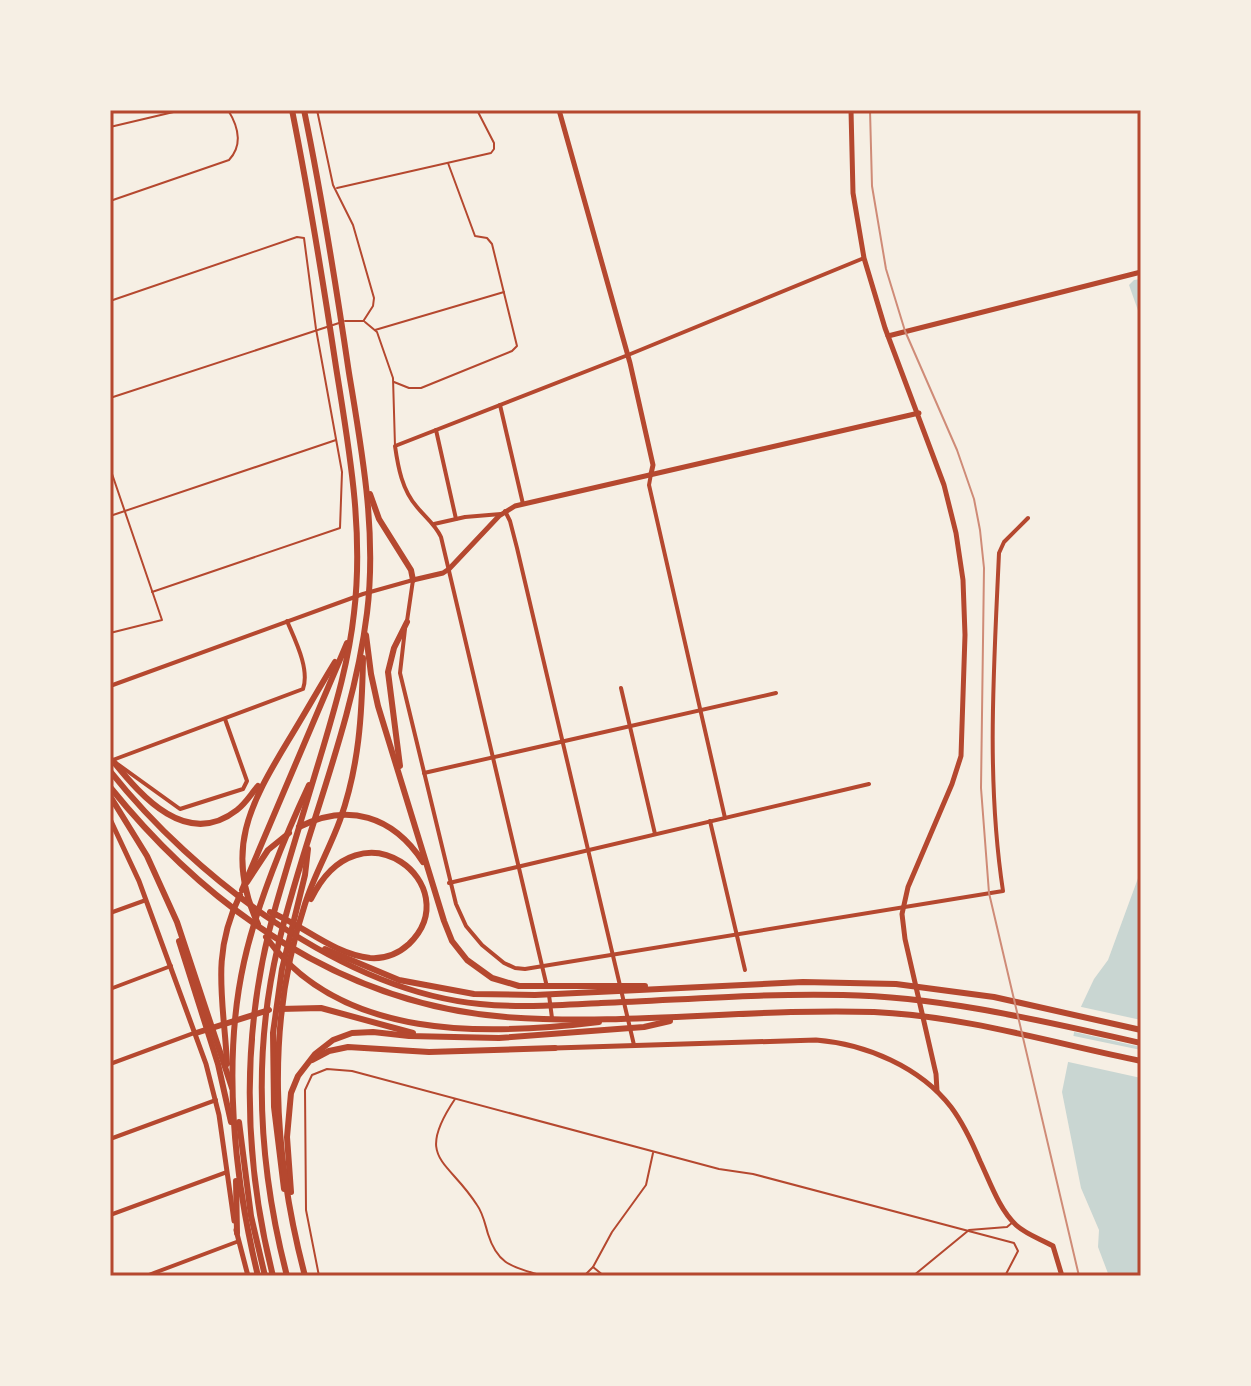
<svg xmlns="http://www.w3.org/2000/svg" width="1251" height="1386" viewBox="0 0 1251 1386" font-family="Overpass,sans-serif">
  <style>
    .water { fill: #c9d6d2 }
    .pier { fill: #f6efe4 }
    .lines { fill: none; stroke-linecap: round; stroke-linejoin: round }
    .service { stroke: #b5482f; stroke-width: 2 }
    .minor { stroke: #b5482f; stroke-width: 4 }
    .tertiary { stroke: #b5482f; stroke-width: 4 }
    .secondary { stroke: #b5482f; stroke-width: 5 }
    .motorway { stroke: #b5482f; stroke-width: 6 }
    .rail { stroke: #cf8b77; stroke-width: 2 }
    .neatline { fill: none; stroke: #b5482f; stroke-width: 3 }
  </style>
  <rect width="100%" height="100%" fill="#f6efe4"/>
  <!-- water -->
  <g class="water">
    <path d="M1141,279V319L1129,285L1134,280Z"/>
    <path d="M1141,870V1276H1109L1098,1247L1099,1230L1081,1188L1062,1092L1078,1013L1094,979L1108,960Z"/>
  </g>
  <!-- pier -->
  <g class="pier">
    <path d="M1077,1006L1141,1020V1047L1070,1031Z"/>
    <path d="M1069,1035L1141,1050V1078L1064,1061Z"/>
  </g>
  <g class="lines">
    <!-- service -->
    <g class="service">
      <path d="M317,110L333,185L353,225L374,298L373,306L364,320"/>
      <path d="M110,127L182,110"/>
      <path d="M337,188L491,153L494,149V143L477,110"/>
      <path d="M110,201L229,160C243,145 238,126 228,110"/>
      <path d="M110,301L297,237L304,238L316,329L342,472L340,528L152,592"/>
      <path d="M345,321H364"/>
      <path d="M365,322L377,332L393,378L395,446"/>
      <path d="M375,330L504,292"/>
      <path d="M394,382L409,388H421L512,351L517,346L492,244L487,238L475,236L448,163"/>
      <path d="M110,398L339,323"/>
      <path d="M110,468L162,620L110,633"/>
      <path d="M110,516L336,440"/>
      <path d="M455,1099C414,1160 448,1159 477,1205C483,1213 485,1224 488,1234C498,1266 514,1267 543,1276"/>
      <path d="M593,1267L604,1276"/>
      <path d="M319,1276L306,1210L305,1090L312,1075L327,1069L352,1071L719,1169L753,1174L1014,1243L1018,1251L1005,1276"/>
      <path d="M584,1276L593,1267L612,1232L646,1185L653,1153"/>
      <path d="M913,1276L969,1230L1007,1227L1013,1222"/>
    </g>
    <!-- minor -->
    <g class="minor">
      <path d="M500,405L523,504"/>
      <path d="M436,430L456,519"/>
      <path d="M651,474L649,485L725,818"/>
      <path d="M505,511L510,521L517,548L634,1045"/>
      <path d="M434,524L465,517L501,514"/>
      <path d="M407,621L413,580"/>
      <path d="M405,629L400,673L456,904L466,926L482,945L504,963L515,968L525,969L1003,891C986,779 994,666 999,553L1004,542L1028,518"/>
      <path d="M621,688L655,834"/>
      <path d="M110,761L303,689C310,669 295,640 287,621"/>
      <path d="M116,763L180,809L243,789L247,781L225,719"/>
      <path d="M424,773L776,693"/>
      <path d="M710,821L745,970"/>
      <path d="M449,883L869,784"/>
      <path d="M110,913L146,900"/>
      <path d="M547,987L441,537C435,524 425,517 417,507C402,490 398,467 395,446L628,355L864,258"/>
      <path d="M110,989L171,966"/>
      <path d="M549,995L552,1018"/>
      <path d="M110,1064L194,1033"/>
      <path d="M110,1139L216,1100"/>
      <path d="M110,1215L227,1172"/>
      <path d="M146,1276L239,1241"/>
    </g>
    <!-- tertiary -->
    <path class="tertiary" d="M110,686L363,594L413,580"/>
    <!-- secondary -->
    <g class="secondary">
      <path d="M559,110L630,363L653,465L651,474"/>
      <path d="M851,110L853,193L864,258L885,328L944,485L956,533L963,580L965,635L961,756L952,784L908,887L902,914L905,939L936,1074L937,1091"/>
      <path d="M888,336L1141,272"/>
      <path d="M413,580L443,573L449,569L499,516L515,506L919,413"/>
      <path d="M110,819L139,881L206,1064L219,1115L234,1221"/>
      <path d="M555,1048L816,1040C866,1044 920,1067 951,1107C963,1123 972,1142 980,1161C990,1182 999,1209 1016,1225C1027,1235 1041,1239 1053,1246L1062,1276"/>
      <path d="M236,1230L248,1276"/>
    </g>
    <!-- motorway -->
    <g class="motorway">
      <path d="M370,494L379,519L411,570L413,580"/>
      <path d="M366,635L371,674L378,706L444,921L452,941L467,960L492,978L519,986H645"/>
      <path d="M113,761C142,797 187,849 237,810C246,803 251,794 258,786"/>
      <path d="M400,766L388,672L394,648L407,622"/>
      <path d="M110,771C194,877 343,991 480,1004C520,1008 561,1005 601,1003C681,1000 762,993 843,995C945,997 1042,1021 1141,1043"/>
      <path d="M110,787C209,910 345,1005 506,1017C628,1026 751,1008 874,1012C964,1016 1053,1043 1141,1061"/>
      <path d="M110,796L147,856L177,922L232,1088"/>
      <path d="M299,827C348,802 393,816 423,862"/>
      <path d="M247,882L268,850L289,833"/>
      <path d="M242,890L347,643"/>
      <path d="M270,912C303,925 333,954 370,958C384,959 398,954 409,944C469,886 360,798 311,899"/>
      <path d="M258,924C224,851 250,804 288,741C304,715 319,688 335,662"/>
      <path d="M266,937C340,1041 487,1036 599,1022"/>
      <path d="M179,941L218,1064L231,1122"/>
      <path d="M325,949L399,980L474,994L535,995L803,982L896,984L994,997L1141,1030"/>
      <path d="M280,1009L321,1008L413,1033"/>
      <path d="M196,1033L269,1010"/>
      <path d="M312,1060L329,1051L348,1047L429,1052L555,1048"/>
      <path d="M227,1064C224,1001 210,956 240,895"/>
      <path d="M239,1122L251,1216L265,1276"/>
      <path d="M236,1181L237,1233"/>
      <path d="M284,1189L274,1107L273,1033L282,969L305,875L308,849"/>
      <path d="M291,1192L287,1137L291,1093L298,1076L315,1054L333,1040L352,1033L373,1032L409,1036L499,1038L644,1027L670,1021"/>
      <path d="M258,1276C234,1178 222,1061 244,962C256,907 285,836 309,785"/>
      <path d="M273,1276C242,1154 241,1027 276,905C291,853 307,801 323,748C336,704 349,660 354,613C364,530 349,449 336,367C323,281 309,195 292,110"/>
      <path d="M287,1276C259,1168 252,1056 278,946C304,835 353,727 367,613C377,532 362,452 349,373C336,285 322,197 304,110"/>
      <path d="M305,1276C273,1155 265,1024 305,904C314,875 330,848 340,820C359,767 362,715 363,658"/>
    </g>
    <!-- rail -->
    <path class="rail" d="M870,110L872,186L886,269L905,331L957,450L974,499L980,530L984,568L981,788L989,893L1079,1276"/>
  </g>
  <!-- border -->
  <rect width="1251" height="1386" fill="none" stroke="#f6efe4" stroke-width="224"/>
  <rect x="112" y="112" width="1027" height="1162" class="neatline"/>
</svg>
